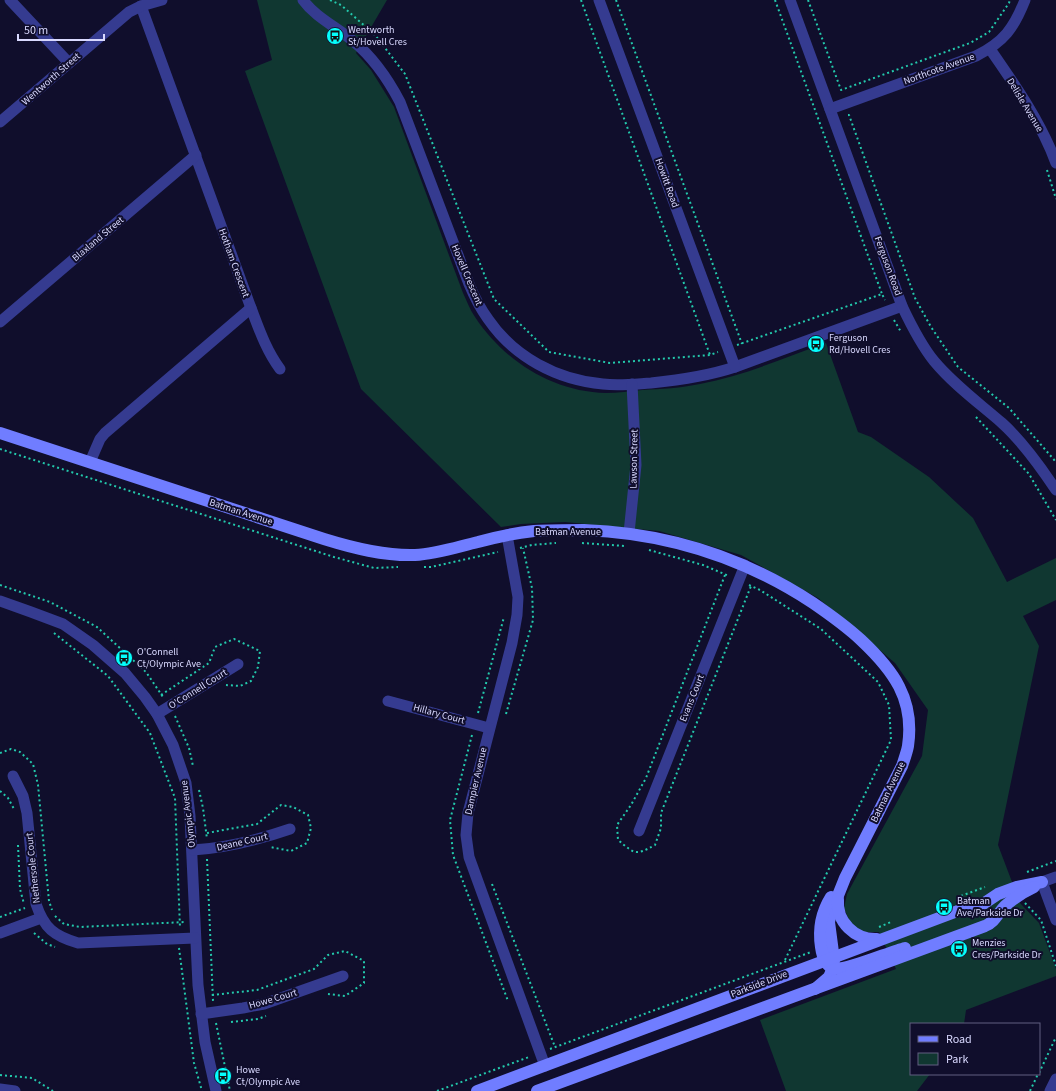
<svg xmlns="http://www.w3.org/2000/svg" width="1056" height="1091" viewBox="0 0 1056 1091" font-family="'Source Sans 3',sans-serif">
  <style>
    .green { fill: #103731 }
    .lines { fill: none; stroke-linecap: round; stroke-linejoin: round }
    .path { stroke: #23c9ac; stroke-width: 2; stroke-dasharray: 2 3; stroke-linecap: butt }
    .street { stroke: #353b90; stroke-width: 11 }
    .secondary { stroke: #707dff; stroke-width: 12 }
    .labels { text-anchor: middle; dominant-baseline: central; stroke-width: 4; stroke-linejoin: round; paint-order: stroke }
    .poi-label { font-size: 10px; fill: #d9d9ff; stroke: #100e2c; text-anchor: start }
    .street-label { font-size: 10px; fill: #d9d9ff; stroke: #100e2c }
  </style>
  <rect width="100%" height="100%" fill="#100e2c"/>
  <!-- green -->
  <path class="green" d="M257,0H387L356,53L371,70L394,107L463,293C467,301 470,310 475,317C504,361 553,392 606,393C618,393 630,391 642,390C661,389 681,388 700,384C743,376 784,358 826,343L858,432L871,437L929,477L973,518L1007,582L1056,558V600L1023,616L1039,646L998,845L1020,903L1039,923L1056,969V976L966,1010L964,1024H911V1074H930L917,1091H786L760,1020L896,969L879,932H862L851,925L844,908L847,894L922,756L928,710L895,663L818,598L741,555L659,531L565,522L521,524L501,527L361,389L245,71L272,60Z"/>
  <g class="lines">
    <!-- path -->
    <g class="path">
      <path d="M330,0L341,5L375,35L405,74L494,299L549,352L610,363L710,355L718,352"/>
      <path d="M581,0L710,355"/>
      <path d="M616,0L742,344"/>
      <path d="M775,0L882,294"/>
      <path d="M808,0L841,90L970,43L989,32L1009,3L1010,0"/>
      <path d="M848,115H849L915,298L931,327L958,367L1009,408L1056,462"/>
      <path d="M1047,170L1056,199"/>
      <path d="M894,320L901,332"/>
      <path d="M737,345L882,294L885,300"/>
      <path d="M976,417L1029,474L1056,520"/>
      <path d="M0,449L334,557L374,568L398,567"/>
      <path d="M582,543L625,546"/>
      <path d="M520,548L532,545L556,543"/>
      <path d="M649,550L703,565L729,576"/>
      <path d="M424,567H431L498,552"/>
      <path d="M725,575L646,778L631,805L617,825L618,840C635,854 635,856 655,845L661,828V813L751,586"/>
      <path d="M0,585L50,602L97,627L146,672L163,697"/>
      <path d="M749,585L760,590L821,629L878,682L889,705L891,740L784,962"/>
      <path d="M54,633L108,676L150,733L175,798L180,928"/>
      <path d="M161,695L209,663L215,647L234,639L260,651L258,667L251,681L240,686L226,685"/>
      <path d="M478,713L504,617"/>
      <path d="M506,714L533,620L532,588L523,548"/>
      <path d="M175,716L189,748L193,766"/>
      <path d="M472,735L450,820L453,855L508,1001"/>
      <path d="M0,753L11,749L20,752L33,764L38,785L49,901L52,910"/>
      <path d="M199,790L203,808L207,839"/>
      <path d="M0,791L8,798L14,809"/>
      <path d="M207,833L257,824L281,805L293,807L308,815L311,828L307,843L291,851L270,847"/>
      <path d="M18,845L20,889L24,904"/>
      <path d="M207,859L213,1001"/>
      <path d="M1027,872L1056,861"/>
      <path d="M492,884L555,1047"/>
      <path d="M961,896L985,887"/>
      <path d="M1025,903L1041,920L1056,966"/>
      <path d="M55,916L64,924L80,927L185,922"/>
      <path d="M0,917L25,908"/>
      <path d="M879,927L891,922"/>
      <path d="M34,933L47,944L55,947"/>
      <path d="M179,948L194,1063L202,1091"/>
      <path d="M212,995L257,990L314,969L328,955L345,951L364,961V983L345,996L328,994"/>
      <path d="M231,1022L258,1019L266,1016"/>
      <path d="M216,1023L230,1091"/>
      <path d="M550,1049L811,952"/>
      <path d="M1039,1073L1056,1037"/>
      <path d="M0,1075L32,1078L53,1091"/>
      <path d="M437,1091L529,1057"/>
      <path d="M1030,1091L1038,1074"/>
    </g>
    <!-- street -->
    <g class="street">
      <path d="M10,0L69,63"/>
      <path d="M303,0C316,18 337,27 353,41C374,58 388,79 400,102L469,284C474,296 480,308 488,319C514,357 557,380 603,384C619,386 635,384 651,383C680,380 708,376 735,367L902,306"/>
      <path d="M599,0L735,367"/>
      <path d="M790,0L902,306C911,325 921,345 934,361C954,385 979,403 1002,423C1023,442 1040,466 1056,490"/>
      <path d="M141,6L251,308C259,329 266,350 280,369"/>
      <path d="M990,49C1015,85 1041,122 1056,163"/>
      <path d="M830,109L976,56C1004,42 1014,28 1025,0"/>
      <path d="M0,122L129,12L141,6L162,0"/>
      <path d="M0,322L196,155"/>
      <path d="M90,462L100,439L105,433L251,308"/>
      <path d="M629,533L636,465L632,384"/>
      <path d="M507,535L518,597L517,615L512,643L468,813L466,835L469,857L545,1066"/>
      <path d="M0,601L31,612L63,624L93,645L125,673L145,697L157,714L173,745L186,783L190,816L198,985L205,1042L216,1091"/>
      <path d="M388,701L489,728"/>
      <path d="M157,714L238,664"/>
      <path d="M13,776L23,796L27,813L36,904C44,928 54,936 78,943L195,938"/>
      <path d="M639,831L745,565"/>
      <path d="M193,850C226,848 258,840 290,829"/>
      <path d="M1056,877L1042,882L1056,920"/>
      <path d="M0,933L41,918"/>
      <path d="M201,1014L243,1008L264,1004L343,976"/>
      <path d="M0,1089L15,1091"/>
      <path d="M1050,1091L1056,1079"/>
    </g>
    <!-- secondary -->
    <g class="secondary">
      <path d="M0,433L324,539C353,548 384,556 415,555C436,554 457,547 478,542C496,537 515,533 534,531C551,530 568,530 584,530C667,533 743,557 813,603C829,614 846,626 861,640C893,670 915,699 908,746C907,752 904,760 902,766L845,878L831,913L829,922L834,960L833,968L829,977L815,989"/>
      <path d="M831,897C821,913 818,928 821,947C822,954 825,964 832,968C842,973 891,951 905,948"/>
      <path d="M838,899C836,922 855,940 877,939"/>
      <path d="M477,1091L963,909L983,904L998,894L1017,887L1042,882"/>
      <path d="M537,1091L985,926C995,922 998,913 1005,906C1014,898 1023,892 1034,887"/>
    </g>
  </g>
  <!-- icons -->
  <defs>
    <g id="bus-disc" transform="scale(0.9)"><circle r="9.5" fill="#05fffc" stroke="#100e2c"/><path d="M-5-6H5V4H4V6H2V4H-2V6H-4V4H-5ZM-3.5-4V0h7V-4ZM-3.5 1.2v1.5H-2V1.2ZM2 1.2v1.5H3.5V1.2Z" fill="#111"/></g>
  </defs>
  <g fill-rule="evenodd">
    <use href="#bus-disc" x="335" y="36"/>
    <use href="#bus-disc" x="816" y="344"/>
    <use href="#bus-disc" x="124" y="658"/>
    <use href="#bus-disc" x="944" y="907"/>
    <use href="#bus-disc" x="959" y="949"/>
    <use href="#bus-disc" x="223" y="1076"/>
  </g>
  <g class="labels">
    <!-- poi labels -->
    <g class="poi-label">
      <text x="348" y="30">Wentworth<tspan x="348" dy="12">St/Hovell Cres</tspan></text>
      <text x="829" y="338">Ferguson<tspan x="829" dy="12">Rd/Hovell Cres</tspan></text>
      <text x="137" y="652">O'Connell<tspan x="137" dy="12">Ct/Olympic Ave</tspan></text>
      <text x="957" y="901">Batman<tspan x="957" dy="12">Ave/Parkside Dr</tspan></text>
      <text x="972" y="943">Menzies<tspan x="972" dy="12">Cres/Parkside Dr</tspan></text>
      <text x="236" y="1070">Howe<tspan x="236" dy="12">Ct/Olympic Ave</tspan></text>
    </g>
    <!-- street labels -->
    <g class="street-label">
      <text transform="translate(939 69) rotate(-20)">Northcote Avenue</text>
      <text transform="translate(51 79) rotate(-41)">Wentworth Street</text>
      <text transform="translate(1025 105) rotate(59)">Delisle Avenue</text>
      <text transform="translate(667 183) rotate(70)">Howitt Road</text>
      <text transform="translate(98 239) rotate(-40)">Blaxland Street</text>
      <text transform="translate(234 263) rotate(70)">Hotham Crescent</text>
      <text transform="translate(888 266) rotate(70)">Ferguson Road</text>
      <text transform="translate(467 275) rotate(67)">Hovell Crescent</text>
      <text transform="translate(634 459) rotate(-89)">Lawson Street</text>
      <text transform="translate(241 512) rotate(18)">Batman Avenue</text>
      <text x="568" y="532">Batman Avenue</text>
      <text transform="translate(198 689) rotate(-32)">O'Connell Court</text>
      <text transform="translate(692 698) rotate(-68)">Evans Court</text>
      <text transform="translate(439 714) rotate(15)">Hillary Court</text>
      <text transform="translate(476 781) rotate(-77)">Dampier Avenue</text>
      <text transform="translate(888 792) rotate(-64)">Batman Avenue</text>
      <text transform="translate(188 814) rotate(-97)">Olympic Avenue</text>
      <text transform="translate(242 842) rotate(-13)">Deane Court</text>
      <text transform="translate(33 868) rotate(-96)">Nethersole Court</text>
      <text transform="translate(759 984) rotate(-21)">Parkside Drive</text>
      <text transform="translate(273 999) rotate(-16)">Howe Court</text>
    </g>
  </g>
  <!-- legend -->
  <rect x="910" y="1023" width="130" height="52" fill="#100e2c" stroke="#605f80"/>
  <rect x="918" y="1036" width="20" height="6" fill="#707dff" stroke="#605f80"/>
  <text x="946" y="1043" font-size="12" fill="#d9d9ff">Road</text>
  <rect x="918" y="1053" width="20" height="12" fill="#103731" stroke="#605f80"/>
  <text x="946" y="1063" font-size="12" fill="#d9d9ff">Park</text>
  <!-- scale -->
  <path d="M18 34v6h86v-6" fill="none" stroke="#d9d9ff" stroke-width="2"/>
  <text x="24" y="34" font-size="12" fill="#d9d9ff" stroke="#100e2c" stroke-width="3" paint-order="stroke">50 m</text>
</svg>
